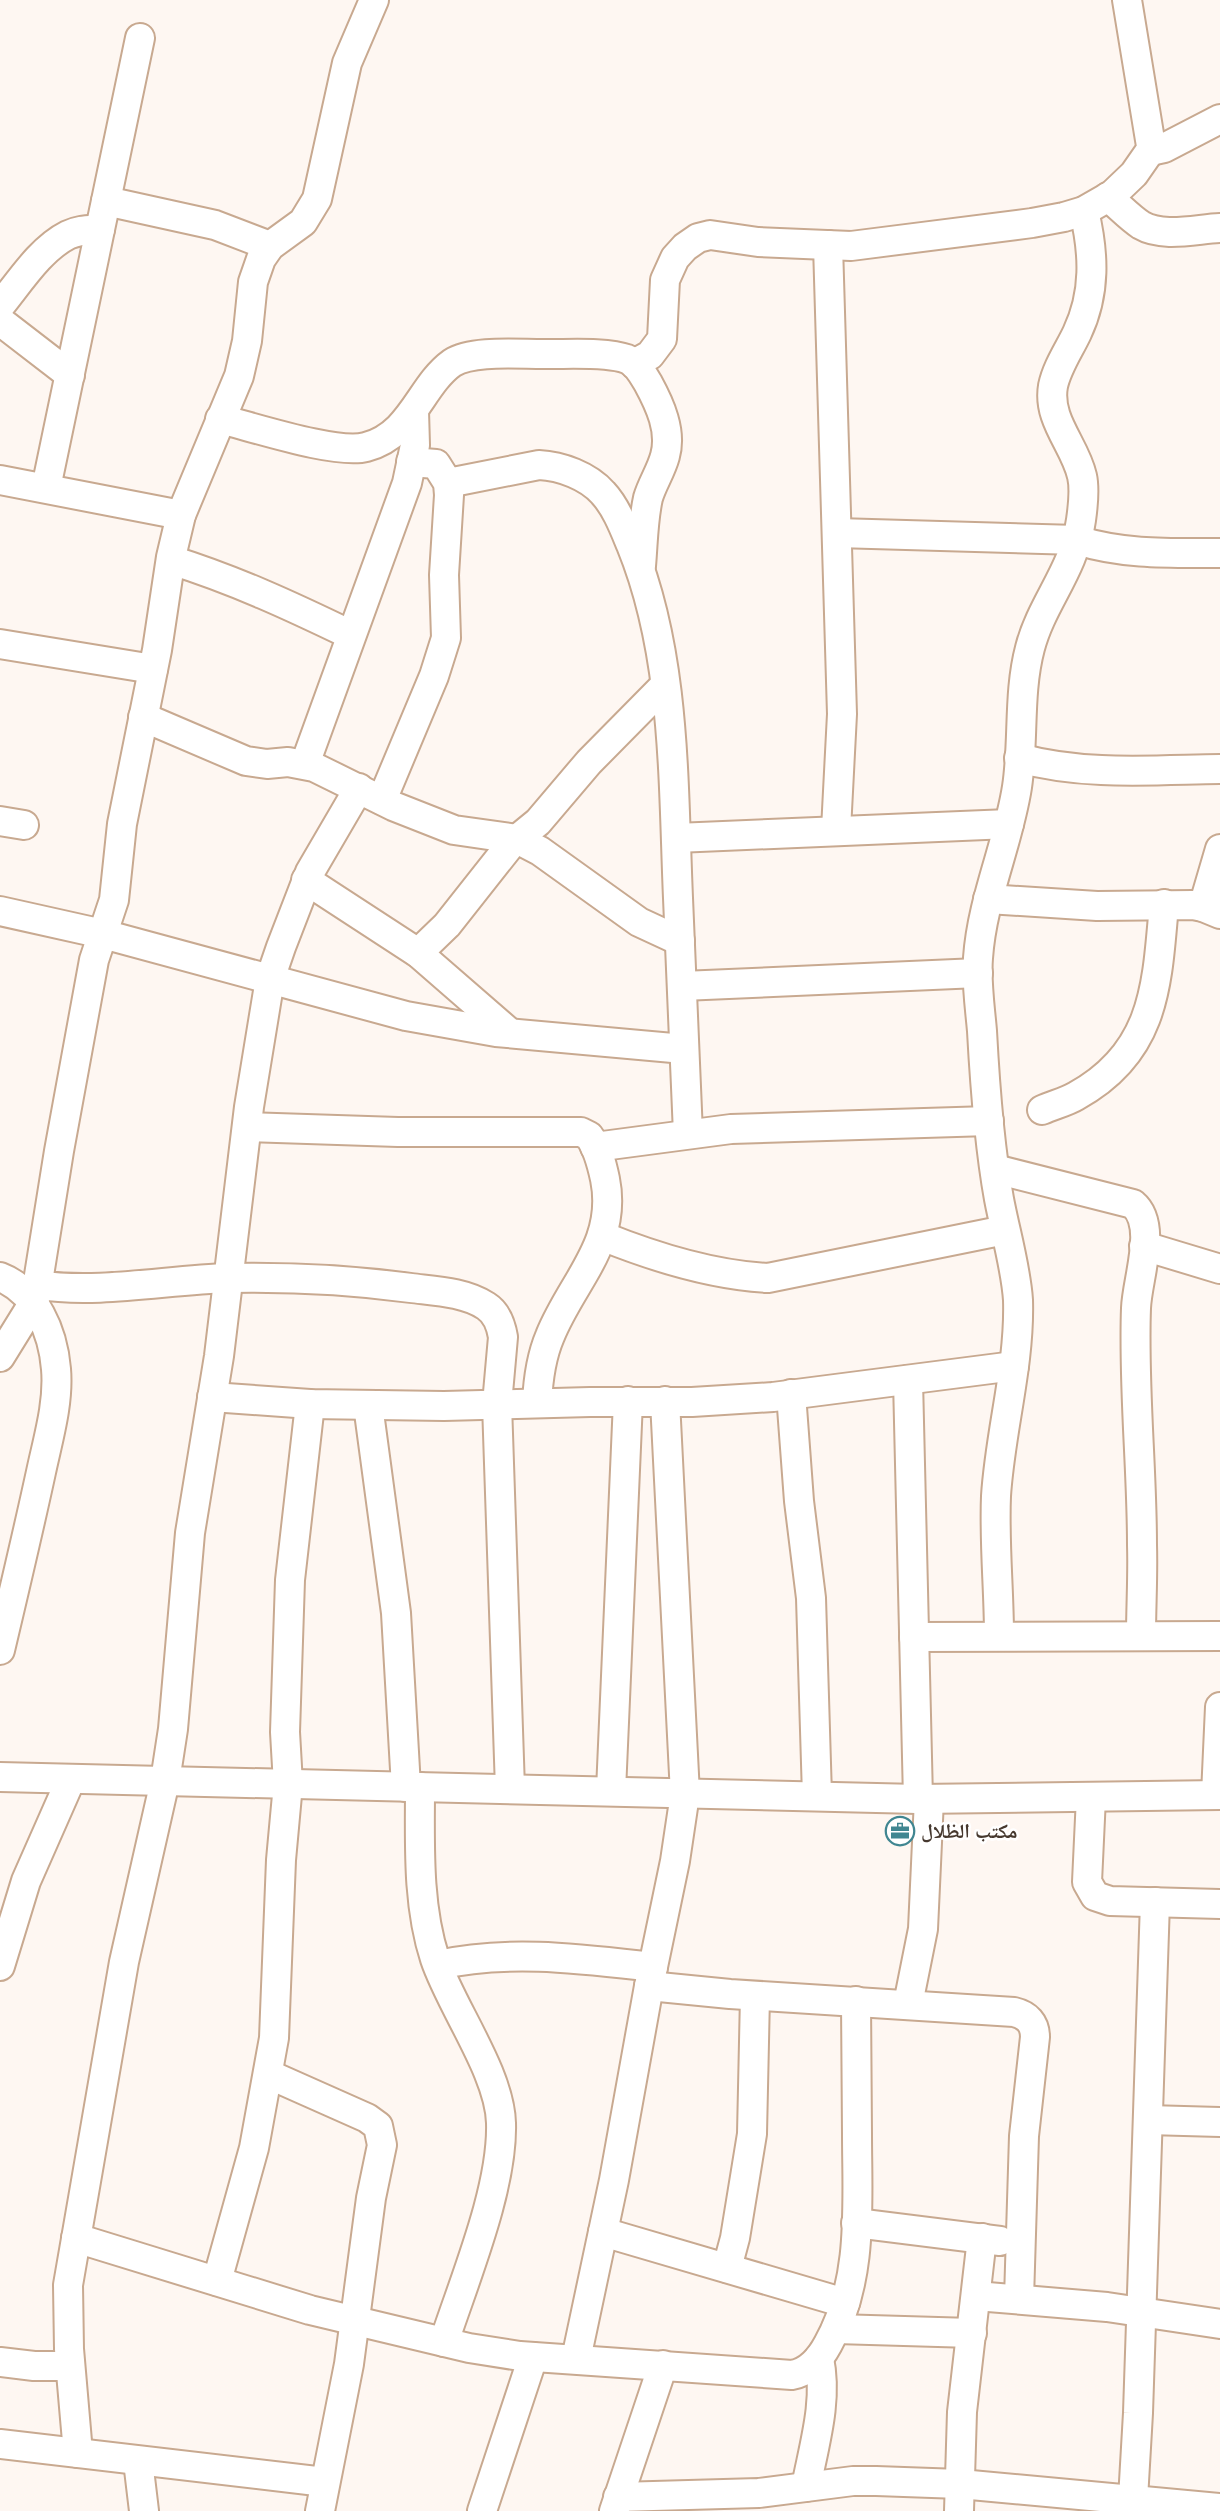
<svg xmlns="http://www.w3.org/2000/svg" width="1220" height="2511" viewBox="0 0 1220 2511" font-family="Karla,'Noto Naskh Arabic',sans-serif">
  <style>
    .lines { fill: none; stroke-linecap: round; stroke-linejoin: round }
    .minor-casing { stroke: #c8a990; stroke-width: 32 }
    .minor { stroke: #fff; stroke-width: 28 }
    .labels { text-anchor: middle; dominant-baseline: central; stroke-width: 5; stroke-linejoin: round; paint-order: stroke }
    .poi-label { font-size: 20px; font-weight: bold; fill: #46392f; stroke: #fff; text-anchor: start }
  </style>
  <rect width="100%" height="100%" fill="#fef7f2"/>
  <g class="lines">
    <!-- minor casing -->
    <g class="minor-casing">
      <g id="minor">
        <path d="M1150,151L1164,148L1220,119"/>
        <path d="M1108,197C1119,206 1129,217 1141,225C1163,238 1196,229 1220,228"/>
        <path d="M106,201L215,225L270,246"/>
        <path d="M828,245L842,714L836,830"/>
        <path d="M0,306C19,283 40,249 68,235C78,230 89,230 100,229"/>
        <path d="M0,321L70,375"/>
        <path d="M634,364L650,355L662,339L665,280L675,258L685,247L698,238L710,235L758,242L851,246L1032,223L1064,217L1084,211L1112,195L1134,174L1150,151L1151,146L1127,0"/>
        <path d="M220,419C253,427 337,455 366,447C412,435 420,386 452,363C474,349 524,355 551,354C572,354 608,352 627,359C637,363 643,375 648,383C660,405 672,431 665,456C661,471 652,484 648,498C643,520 643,544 641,566"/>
        <path d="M0,480L181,515"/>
        <path d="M448,483L539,465C561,466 588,476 603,493C616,507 624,528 631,545C676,655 673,781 678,898C681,977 685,1055 688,1134"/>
        <path d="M46,488L140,38"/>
        <path d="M837,533L1077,540C1124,555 1171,553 1220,553"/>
        <path d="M171,560C235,580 291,606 351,635"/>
        <path d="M0,644L153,669"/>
        <path d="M143,717L246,761L267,764L288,762L314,767L393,806L454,830L517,839L540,851L639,922L680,941"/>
        <path d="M1019,758C1084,776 1153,770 1220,769"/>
        <path d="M305,764L407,483L415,445L414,411"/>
        <path d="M382,800L434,676L446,638L444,575L449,495L448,483L436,464L411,462"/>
        <path d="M0,821L24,825"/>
        <path d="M676,838L1009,824"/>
        <path d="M306,880L418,953L510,1033"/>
        <path d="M988,899L1097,906L1193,905L1203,907L1220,914"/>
        <path d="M1203,907L1220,849"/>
        <path d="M0,911L103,934L406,1016L496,1032L684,1049"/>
        <path d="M418,953L447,925L511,844L538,822L589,762L665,685"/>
        <path d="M682,986L978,973"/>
        <path d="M1042,1110C1053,1105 1066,1102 1076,1096C1156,1052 1157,984 1164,904"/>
        <path d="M247,1127L398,1132H581L589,1136C598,1148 602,1165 605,1179C618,1244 572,1281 550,1336C541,1357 538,1380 537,1403"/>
        <path d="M595,1147L731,1129L989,1121"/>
        <path d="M995,1169L1133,1204C1158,1225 1137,1279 1136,1308C1133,1387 1142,1466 1142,1545C1143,1575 1141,1606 1141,1636"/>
        <path d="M602,1236C654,1257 711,1275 768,1278L1005,1230"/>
        <path d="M1144,1246L1220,1269"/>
        <path d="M0,1277C36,1291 53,1332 56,1369C59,1403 48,1439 41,1472C28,1532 14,1591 0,1650"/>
        <path d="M37,1285C101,1294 165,1280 229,1278C289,1277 351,1280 411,1288C435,1291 465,1292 486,1306C497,1313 501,1325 503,1337L497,1404L510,1789"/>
        <path d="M0,1357L34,1302L36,1294L59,1151L94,960L114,900L122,824L157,650L171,557L181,515L239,376L247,341L253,282L261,259L270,246L303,222L317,199L347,63L374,0"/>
        <path d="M908,1380L918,1799"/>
        <path d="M791,1394L799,1501L811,1598L817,1796"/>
        <path d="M212,1397L310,1404L444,1406L590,1402H692L773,1397L1014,1366"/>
        <path d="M368,1405L396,1613L406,1787"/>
        <path d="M999,1636C999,1590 994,1542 996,1496C1000,1431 1020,1366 1018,1300C1016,1268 1005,1231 999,1199C989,1144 985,1087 982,1031C980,1007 976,982 978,958C982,899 1008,845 1017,787C1024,741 1018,693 1030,648C1042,602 1074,571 1081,520C1083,506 1085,489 1082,476C1075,445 1047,420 1053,386C1057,367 1069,350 1077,333C1096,293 1094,253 1084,211"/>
        <path d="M914,1637L1220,1636"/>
        <path d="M0,1777L918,1799L1220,1795"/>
        <path d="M420,1787C420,1843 417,1904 435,1959C451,2007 500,2073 501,2123C503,2188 465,2278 444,2342"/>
        <path d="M611,1791L628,1401"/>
        <path d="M1216,1795L1220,1707"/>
        <path d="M1091,1797L1087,1882L1095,1896L1110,1901L1220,1904"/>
        <path d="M438,1965C509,1949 582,1959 653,1967"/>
        <path d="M0,1966L26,1881L71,1779"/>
        <path d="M649,1986L730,1994L1014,2012C1027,2015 1035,2023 1035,2037L1024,2136L1019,2299"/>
        <path d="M908,2004L923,1929L929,1799"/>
        <path d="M268,2074L367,2118L378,2126L382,2145L371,2198L349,2364L320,2511"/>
        <path d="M1148,2120L1220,2122"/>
        <path d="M856,2223L1000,2241"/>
        <path d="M603,2232L845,2303"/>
        <path d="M76,2238L310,2310L469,2348L520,2356L792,2375C809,2372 820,2359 828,2344C864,2280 857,2204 857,2134C857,2089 856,2045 856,2001"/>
        <path d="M727,2268L735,2238L752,2134L755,1996"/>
        <path d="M217,2281L254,2148L274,2038L281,1860L288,1784L285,1732L290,1580L310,1404"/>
        <path d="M976,2296L1107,2307L1220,2324"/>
        <path d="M836,2329L972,2333"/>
        <path d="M576,2359L614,2180L649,1986L675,1861L685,1794L665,1401"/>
        <path d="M0,2362L34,2366H70"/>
        <path d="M0,2444L325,2482"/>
        <path d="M78,2453L69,2349L68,2285L124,1962L165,1781L173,1729L190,1533L219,1356L249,1107L270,979L281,947L310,872L359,788"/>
        <path d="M138,2461L144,2511"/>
        <path d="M806,2487C814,2445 828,2401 819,2358"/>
        <path d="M618,2497L759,2493L853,2481H876L960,2484L1220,2508"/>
        <path d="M1133,2499L1138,2413L1155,1902"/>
        <path d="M482,2511L533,2357"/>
        <path d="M614,2511L663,2365"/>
        <path d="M959,2511L962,2412L982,2238"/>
      </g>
    </g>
    <!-- minor -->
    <use href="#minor" class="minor"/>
  </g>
  <!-- icons -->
  <defs>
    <g id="office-ring" transform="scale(1.5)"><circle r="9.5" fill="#fff" stroke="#408691" stroke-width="1.5"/><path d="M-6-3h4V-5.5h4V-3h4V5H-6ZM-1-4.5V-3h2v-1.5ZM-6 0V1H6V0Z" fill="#408691"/></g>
  </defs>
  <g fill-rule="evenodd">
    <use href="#office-ring" x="900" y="1831"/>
  </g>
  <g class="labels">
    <!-- poi labels -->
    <g class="poi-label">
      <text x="921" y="1831">مكتب الظلال</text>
    </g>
  </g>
</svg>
